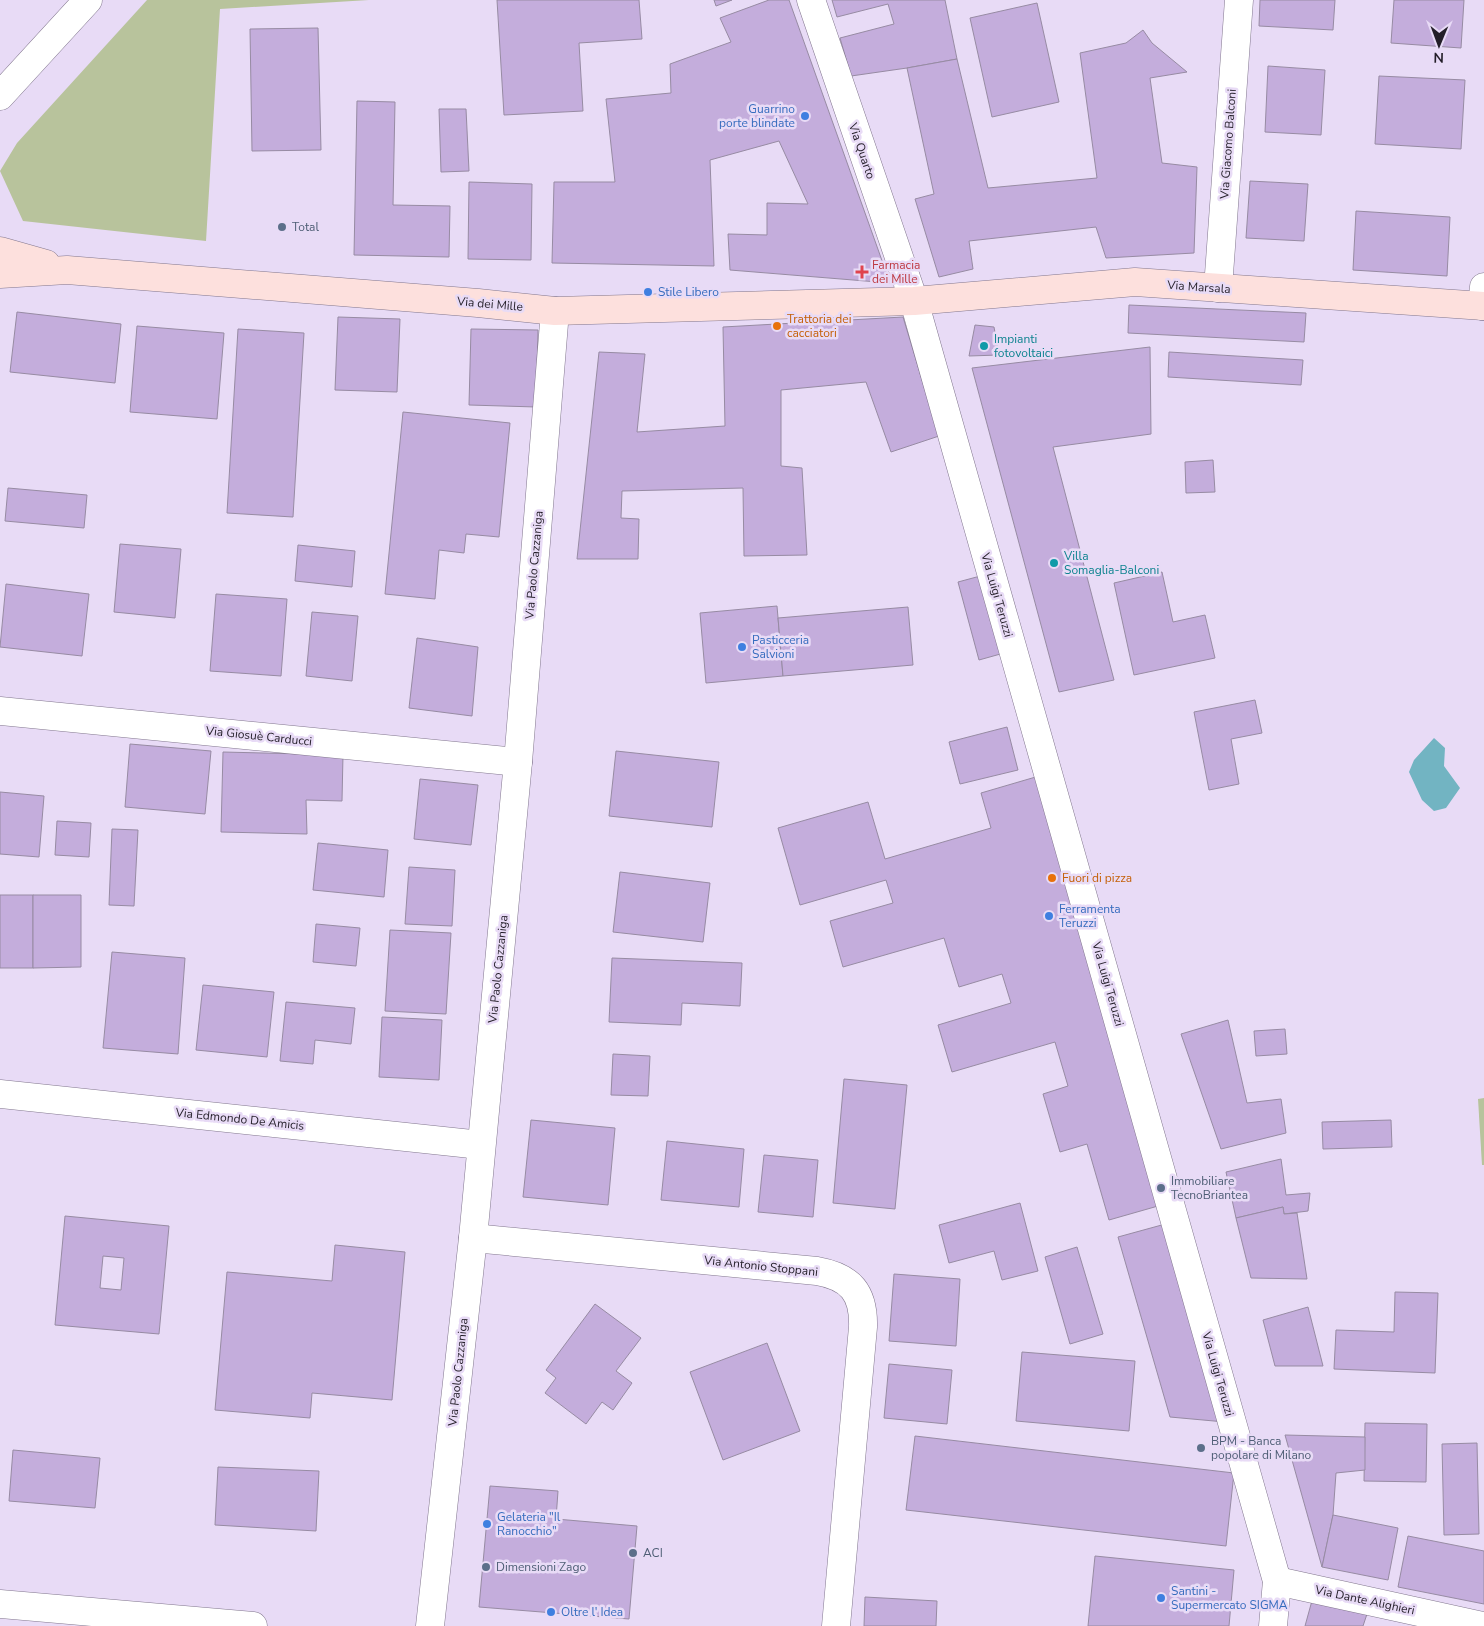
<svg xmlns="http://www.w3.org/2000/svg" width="1484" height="1626" viewBox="0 0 1484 1626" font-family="'Nunito Sans',sans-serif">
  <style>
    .green { fill: #b8c39c }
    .water { fill: #72b4c2 }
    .building { fill: #c4addc; stroke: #978ba3; fill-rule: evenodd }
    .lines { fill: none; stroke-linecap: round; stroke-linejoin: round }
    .minor-casing { stroke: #82778e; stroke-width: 29 }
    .tertiary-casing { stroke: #82778e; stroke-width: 29 }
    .secondary-casing { stroke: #82778e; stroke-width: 29 }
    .minor { stroke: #fff; stroke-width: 28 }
    .tertiary { stroke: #fff; stroke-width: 28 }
    .secondary { stroke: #fde0dd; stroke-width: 28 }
    .shop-dot { fill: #3f7fe0; stroke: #e8dbf6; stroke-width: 2 }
    .service-dot { fill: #5c6f8a; stroke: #e8dbf6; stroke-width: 2 }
    .health-dot { fill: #e0444e; stroke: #e8dbf6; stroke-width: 2 }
    .food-dot { fill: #e8710a; stroke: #e8dbf6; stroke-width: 2 }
    .culture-dot { fill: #0f9aa8; stroke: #e8dbf6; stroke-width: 2 }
    .labels { text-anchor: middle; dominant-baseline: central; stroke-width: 5; stroke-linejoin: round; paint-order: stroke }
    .shop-label { font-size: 12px; fill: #366cbe; stroke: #e8dbf6; text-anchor: start }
    .street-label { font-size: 12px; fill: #231e28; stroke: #e8dbf6 }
    .service-label { font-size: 12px; fill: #4e5e75; stroke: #e8dbf6; text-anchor: start }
    .health-label { font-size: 12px; fill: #be3a42; stroke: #e8dbf6; text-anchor: start }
    .food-label { font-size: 12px; fill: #c56008; stroke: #e8dbf6; text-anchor: start }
    .culture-label { font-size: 12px; fill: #0d838f; stroke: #e8dbf6; text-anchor: start }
  </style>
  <rect width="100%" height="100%" fill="#e8dbf6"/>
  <!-- green -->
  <g class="green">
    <path d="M147,0H369L220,9L206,241L23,221L0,171L17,143Z"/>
    <path d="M1484,1098V1165H1482L1478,1099Z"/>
  </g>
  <!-- water -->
  <path class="water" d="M1434,738L1445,748L1444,766L1460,788L1446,808L1434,811L1422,800L1409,772L1414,760Z"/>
  <!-- building -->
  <g class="building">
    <path d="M497,0H639L642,39L579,43L583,111L504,115Z"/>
    <path d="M714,0H732L716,6Z"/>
    <path d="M769,0H789L890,283L730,270L728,234L767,235V203L808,204L779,141L710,160L714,266L552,263L554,182H615L606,99L671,93L670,64L731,42L720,18Z"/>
    <path d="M832,0H945L957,59L907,68L851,76L840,38L894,24L888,4L837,17Z"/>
    <path d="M1260,0H1335L1333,30L1259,26Z"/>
    <path d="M1394,0H1464L1461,48L1391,43Z"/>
    <path d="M1037,3L1059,102L992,117L970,18Z"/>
    <path d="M318,28L321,150L252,151L250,29Z"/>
    <path d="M1143,30L1152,43L1187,72L1150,78L1162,163L1197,167L1194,253L1106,258L1096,227L969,241L973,269L939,277L915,199L934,194L907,68L957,59L988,188L1097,178L1080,53L1126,43Z"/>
    <path d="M1268,66L1325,70L1321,135L1265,132Z"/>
    <path d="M1379,76L1465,80L1461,149L1375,144Z"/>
    <path d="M357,101L395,102L393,205L450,206L449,257L354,255Z"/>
    <path d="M439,109H466L469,171L441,172Z"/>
    <path d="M1250,181L1308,184L1304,241L1246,238Z"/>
    <path d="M469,182L532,184L531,260L468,259Z"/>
    <path d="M1356,211L1450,217L1447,276L1353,270Z"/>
    <path d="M1129,305L1306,313L1304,342L1128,333Z"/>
    <path d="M17,312L121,324L115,383L10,372Z"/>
    <path d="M338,317L400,319L397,392L335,390Z"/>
    <path d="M903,317L939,436L891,452L866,382L781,390V466L802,468L807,555L744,556L743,488L622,491L621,518L639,519L638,559H577L599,352L645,354L637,432L725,426L723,327Z"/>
    <path d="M975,325L994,327L999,355L969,356Z"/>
    <path d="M137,326L224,333L217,419L130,412Z"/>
    <path d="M238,329L304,333L293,517L227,513Z"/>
    <path d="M471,329L538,330L536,407L469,405Z"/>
    <path d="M1150,347L1151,434L1053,447L1114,680L1059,692L972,368Z"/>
    <path d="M1169,352L1303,360L1301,385L1168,377Z"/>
    <path d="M403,412L510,423L499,537L466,534L464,553L439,550L435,599L385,594Z"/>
    <path d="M1213,460L1215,492L1186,493L1185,462Z"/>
    <path d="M8,488L87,495L84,528L5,521Z"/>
    <path d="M120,544L181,549L175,618L114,612Z"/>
    <path d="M298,545L355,551L352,587L295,581Z"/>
    <path d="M1162,572L1173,622L1205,615L1215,658L1134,675L1114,583Z"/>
    <path d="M984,575L1004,653L979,660L958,582Z"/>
    <path d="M6,584L89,594L82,656L0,647Z"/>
    <path d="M216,594L287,599L281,676L210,671Z"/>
    <path d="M777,606L783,676L706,683L700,613Z"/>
    <path d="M908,607L913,665L783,676L778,618Z"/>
    <path d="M312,612L358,616L352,681L306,676Z"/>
    <path d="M417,638L478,647L472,716L409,708Z"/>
    <path d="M1255,700L1262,733L1231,739L1239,784L1209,790L1194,712Z"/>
    <path d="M1007,727L1018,770L960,784L949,742Z"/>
    <path d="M130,744L211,751L205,814L125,807Z"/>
    <path d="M616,751L719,762L712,827L609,816Z"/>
    <path d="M223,752L343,755L342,801L306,800L307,834L221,832Z"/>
    <path d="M1039,776L1165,1204L1109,1220L1087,1144L1060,1152L1043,1094L1068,1086L1055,1042L952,1072L938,1025L1011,1003L1002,974L959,987L944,938L843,967L830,921L893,903L886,880L800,905L778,828L868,802L885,859L991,828L981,793Z"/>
    <path d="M420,779L478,785L471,845L414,839Z"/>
    <path d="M0,792L44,796L39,857L0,854Z"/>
    <path d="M57,821L91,823L89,857L55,855Z"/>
    <path d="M112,829L138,830L134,906L109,905Z"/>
    <path d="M318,843L388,850L384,897L313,890Z"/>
    <path d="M409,867L455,870L452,926L405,924Z"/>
    <path d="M620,872L710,883L703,942L613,932Z"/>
    <rect x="0" y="895" width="33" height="73"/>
    <path d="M33,895H81V967L33,968Z"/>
    <path d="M316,924L360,928L356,966L313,962Z"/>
    <path d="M390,930L451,933L446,1014L385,1011Z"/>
    <path d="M112,952L185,958L178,1054L103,1048Z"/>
    <path d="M612,958L742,963L740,1006L682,1003L681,1025L609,1022Z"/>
    <path d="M203,985L274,992L267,1057L196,1050Z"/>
    <path d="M286,1002L355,1008L351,1044L315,1040L313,1064L280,1061Z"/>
    <path d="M382,1017L442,1020L439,1080L379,1077Z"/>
    <path d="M1228,1020L1247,1103L1281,1099L1286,1133L1221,1149L1181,1034Z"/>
    <path d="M1285,1029L1287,1054L1256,1056L1254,1031Z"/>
    <path d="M613,1054L650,1056L648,1096L611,1095Z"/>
    <path d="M844,1079L907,1085L895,1209L833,1203Z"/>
    <path d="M531,1120L615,1128L608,1205L523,1197Z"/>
    <path d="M1391,1120L1392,1147L1323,1149L1322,1122Z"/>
    <path d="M667,1141L744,1149L739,1207L661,1200Z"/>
    <path d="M764,1155L818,1160L813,1217L758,1212Z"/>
    <path d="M1281,1159L1286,1195L1310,1193L1308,1211L1284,1214L1283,1207L1236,1218L1226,1172Z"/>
    <path d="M1020,1203L1038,1271L1002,1280L994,1251L949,1263L939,1225Z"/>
    <path d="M1283,1207L1284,1214L1297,1213L1307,1279L1251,1278L1236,1218Z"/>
    <path d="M65,1216L169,1226L159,1334L55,1325ZM103,1256L124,1258L121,1290L100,1288Z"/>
    <path d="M1169,1223L1225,1422L1170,1417L1118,1237Z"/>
    <path d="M335,1245L405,1252L392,1400L312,1393L310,1418L215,1410L227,1272L332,1281Z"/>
    <path d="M1077,1247L1103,1334L1070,1344L1045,1257Z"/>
    <path d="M894,1274L960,1279L956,1346L889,1341Z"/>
    <path d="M1395,1292L1438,1293L1435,1373L1334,1369L1336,1330L1394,1332Z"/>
    <path d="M595,1304L641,1338L616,1371L632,1383L613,1410L602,1402L586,1424L545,1393L556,1378L546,1370Z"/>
    <path d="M1308,1307L1323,1366H1275L1263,1320Z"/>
    <path d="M767,1343L800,1431L723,1460L690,1372Z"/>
    <path d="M1022,1352L1135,1361L1129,1431L1016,1421Z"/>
    <path d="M889,1364L952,1370L947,1424L884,1418Z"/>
    <path d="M1365,1423L1427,1424L1426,1482L1364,1481Z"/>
    <path d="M1285,1435L1365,1437V1470L1336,1473L1333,1515L1322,1567Z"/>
    <path d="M915,1436L1234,1473L1226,1546L906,1510Z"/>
    <path d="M1477,1443L1479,1534L1444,1535L1442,1444Z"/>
    <path d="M13,1450L100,1458L95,1508L9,1501Z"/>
    <path d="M218,1467L319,1471L316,1531L215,1525Z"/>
    <path d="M490,1486L558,1491L556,1519L637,1526L629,1619L479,1607Z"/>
    <path d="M1333,1515L1398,1528L1388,1580L1322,1567Z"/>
    <path d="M1408,1536L1484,1551V1604L1398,1587Z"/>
    <path d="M1095,1556L1234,1570L1229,1626H1088Z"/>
    <path d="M865,1597L937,1601L936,1626H864Z"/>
    <path d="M1313,1597L1368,1611L1363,1626H1305Z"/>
  </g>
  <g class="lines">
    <!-- minor casing -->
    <g class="minor-casing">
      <g id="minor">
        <path d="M811,0L914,301L1277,1581L1273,1626"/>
        <path d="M1218,288L1239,0"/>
        <path d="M1482,306L1484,287"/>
        <path d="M0,711L518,762"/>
        <path d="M0,1094L481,1145"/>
        <path d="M473,1238L817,1271C851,1277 864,1293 863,1327L836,1626"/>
        <path d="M1277,1581L1483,1626"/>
        <path d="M0,1604L253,1626"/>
        <path d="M430,1626L473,1238L518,762L555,311"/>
      </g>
    </g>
    <!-- tertiary casing -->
    <g class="tertiary-casing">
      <path id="tertiary" d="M0,96L88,0"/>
    </g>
    <!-- secondary casing -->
    <g class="secondary-casing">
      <g id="secondary">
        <path d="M0,251L46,264"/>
        <path d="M0,274L67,270L478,303L555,311L914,301L1135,282L1484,306"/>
      </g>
    </g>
    <!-- minor -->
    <use href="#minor" class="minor"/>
    <!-- tertiary -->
    <use href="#tertiary" class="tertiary"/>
    <!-- secondary -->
    <use href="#secondary" class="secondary"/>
  </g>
  <!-- markers -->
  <g class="shop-dot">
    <circle cx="805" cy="116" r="5"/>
    <circle cx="648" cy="292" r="5"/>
    <circle cx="742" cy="647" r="5"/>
    <circle cx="1049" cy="916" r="5"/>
    <circle cx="487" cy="1524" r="5"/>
    <circle cx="1161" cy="1598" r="5"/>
    <circle cx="551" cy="1612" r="5"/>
  </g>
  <g class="service-dot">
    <circle cx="282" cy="227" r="5"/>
    <circle cx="1161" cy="1188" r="5"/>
    <circle cx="1201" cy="1448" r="5"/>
    <circle cx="633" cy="1553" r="5"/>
    <circle cx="486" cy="1567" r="5"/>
  </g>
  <path class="health-dot" d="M859.5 264.5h5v5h5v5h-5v5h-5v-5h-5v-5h5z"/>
  <g class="food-dot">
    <circle cx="777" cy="326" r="5"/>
    <circle cx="1052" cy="878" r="5"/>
  </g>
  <g class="culture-dot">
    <circle cx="984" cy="346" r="5"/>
    <circle cx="1054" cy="563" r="5"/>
  </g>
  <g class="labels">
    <!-- shop labels -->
    <g class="shop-label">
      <text x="795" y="109" text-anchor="end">Guarrino<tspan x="795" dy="14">porte blindate</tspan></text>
      <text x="658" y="292">Stile Libero</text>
      <text x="752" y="640">Pasticceria<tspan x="752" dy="14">Salvioni</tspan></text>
      <text x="1059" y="909">Ferramenta<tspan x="1059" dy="14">Teruzzi</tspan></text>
      <text x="497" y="1517">Gelateria "Il<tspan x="497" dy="14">Ranocchio"</tspan></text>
      <text x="1171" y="1591">Santini -<tspan x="1171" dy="14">Supermercato SIGMA</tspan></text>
      <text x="561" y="1612">Oltre l' Idea</text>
    </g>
    <!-- street labels -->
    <g class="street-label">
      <text transform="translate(1228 144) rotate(-86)">Via Giacomo Balconi</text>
      <text transform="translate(862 151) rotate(71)">Via Quarto</text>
      <text transform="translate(1199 287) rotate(4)">Via Marsala</text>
      <text transform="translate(490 304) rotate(5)">Via dei Mille</text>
      <text transform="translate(534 565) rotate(-85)">Via Paolo Cazzaniga</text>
      <text transform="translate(997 595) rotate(74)">Via Luigi Teruzzi</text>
      <text transform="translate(259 736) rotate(6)">Via Giosuè Carducci</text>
      <text transform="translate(498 969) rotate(-84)">Via Paolo Cazzaniga</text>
      <text transform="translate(1108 984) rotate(74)">Via Luigi Teruzzi</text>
      <text transform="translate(240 1119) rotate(6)">Via Edmondo De Amicis</text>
      <text transform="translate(761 1266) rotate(6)">Via Antonio Stoppani</text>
      <text transform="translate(458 1372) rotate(-84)">Via Paolo Cazzaniga</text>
      <text transform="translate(1218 1374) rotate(74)">Via Luigi Teruzzi</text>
      <text transform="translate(1365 1600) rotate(12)">Via Dante Alighieri</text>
    </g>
    <!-- service labels -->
    <g class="service-label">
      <text x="292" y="227">Total</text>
      <text x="1171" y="1181">Immobiliare<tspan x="1171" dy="14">TecnoBriantea</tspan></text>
      <text x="1211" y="1441">BPM - Banca<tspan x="1211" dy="14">popolare di Milano</tspan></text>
      <text x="643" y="1553">ACI</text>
      <text x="496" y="1567">Dimensioni Zago</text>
    </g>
    <!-- health labels -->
    <g class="health-label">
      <text x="872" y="265">Farmacia<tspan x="872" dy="14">dei Mille</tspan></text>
    </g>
    <!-- food labels -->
    <g class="food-label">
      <text x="787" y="319">Trattoria dei<tspan x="787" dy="14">cacciatori</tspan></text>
      <text x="1062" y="878">Fuori di pizza</text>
    </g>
    <!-- culture labels -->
    <g class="culture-label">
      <text x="994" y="339">Impianti<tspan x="994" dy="14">fotovoltaici</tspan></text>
      <text x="1064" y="556">Villa<tspan x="1064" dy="14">Somaglia-Balconi</tspan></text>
    </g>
  </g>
  <!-- north arrow -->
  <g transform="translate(1439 45) rotate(181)" stroke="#e8dbf6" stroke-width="4" paint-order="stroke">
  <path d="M0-4L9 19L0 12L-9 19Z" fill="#231e28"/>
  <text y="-8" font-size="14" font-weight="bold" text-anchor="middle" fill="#231e28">N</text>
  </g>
</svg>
